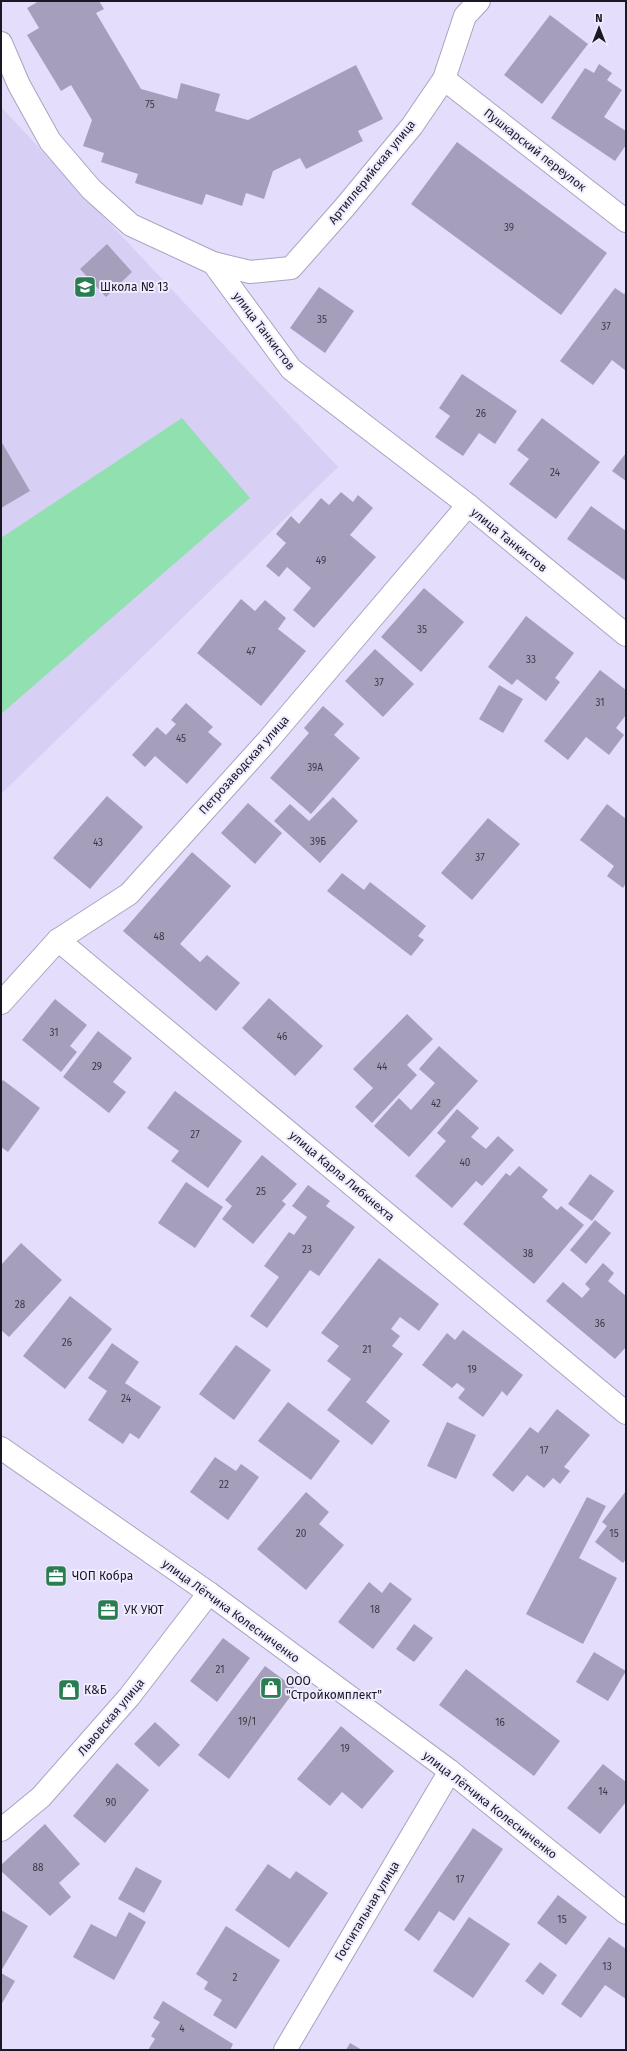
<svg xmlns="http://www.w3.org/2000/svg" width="627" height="2051" viewBox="0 0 627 2051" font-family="'Fira Sans',sans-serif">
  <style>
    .built { fill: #d8cff5 }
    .green { fill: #91e0b0 }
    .building { fill: #a69fbc }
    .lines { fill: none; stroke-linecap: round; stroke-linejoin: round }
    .minor-casing { stroke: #aaa3c1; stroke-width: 24 }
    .tertiary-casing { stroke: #aaa3c1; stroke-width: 24 }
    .minor { stroke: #fff; stroke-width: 22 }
    .tertiary { stroke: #fff; stroke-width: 22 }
    .labels { text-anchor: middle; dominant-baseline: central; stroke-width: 4; stroke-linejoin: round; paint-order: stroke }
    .number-label { font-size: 10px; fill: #3e3a49 }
    .street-label { font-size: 12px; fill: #1b1823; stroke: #f0ecff }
    .poi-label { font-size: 12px; fill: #1b1823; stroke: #f0ecff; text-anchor: start }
  </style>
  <rect width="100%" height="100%" fill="#e4ddfc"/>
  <!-- built -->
  <path class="built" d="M1,107L338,467L1,794Z"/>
  <!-- green -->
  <path class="green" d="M182,418L250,498L1,714V538Z"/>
  <!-- building -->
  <g class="building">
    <path d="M39,1H99L104,9L96,13L141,89L177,99L181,83L220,94L215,111L248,120L356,65L383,119L358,131L363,141L306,169L300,158L273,171L264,199L246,193L242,206L206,194L202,205L135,183L138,174L101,162L104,153L83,146L92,120L71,85L61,91L27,35L39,28L27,8Z"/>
    <path d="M550,15L588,44L542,104L504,75Z"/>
    <path d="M599,64L612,73L607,80L622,90L604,117L626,131V145L615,161L551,118L585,68L594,73Z"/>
    <path d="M457,142L607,253L561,315L411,204Z"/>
    <path d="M107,244L132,272L106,297L80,269Z"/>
    <path d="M319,287L354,311L325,353L290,328Z"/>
    <path d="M615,288L624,294L626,292V371L612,360L593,385L560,361Z"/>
    <path d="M462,374L517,411L495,444L479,433L463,456L435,437L450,416L439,408Z"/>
    <path d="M542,418L600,462L556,519L509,484L529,459L517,450Z"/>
    <path d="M1,441L30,491L1,508Z"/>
    <path d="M626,453V481L612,471Z"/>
    <path d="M341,492L353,502L358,495L373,508L350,535L376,557L314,628L293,610L311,588L287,567L279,577L266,566L286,543L276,534L291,516L299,524L321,498L329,505Z"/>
    <path d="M591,506L626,531V581L567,539Z"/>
    <path d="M424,588L464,622L421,672L381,637Z"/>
    <path d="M241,599L255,611L265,600L286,618L278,629L306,651L261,706L197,653Z"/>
    <path d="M526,616L574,653L555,678L560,682L546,701L517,679L512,685L488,667Z"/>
    <path d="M375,649L414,684L383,717L345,681Z"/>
    <path d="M600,670L626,690V715L616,728L624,735L609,755L586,737L568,760L544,741Z"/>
    <path d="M499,685L523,699L503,733L479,719Z"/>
    <path d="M186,703L213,727L208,732L222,744L187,784L155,756L145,767L132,755L157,727L166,735L176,724L171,720Z"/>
    <path d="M323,706L344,724L334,735L360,758L311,814L270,778L309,733L304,728Z"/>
    <path d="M107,796L143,827L90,889L53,858Z"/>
    <path d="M333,797L358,821L320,863L274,821L290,804L309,821Z"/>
    <path d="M248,803L282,833L255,864L221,833Z"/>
    <path d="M607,804L626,819V883L623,888L607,876L614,866L580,840Z"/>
    <path d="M488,818L520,844L472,900L441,873Z"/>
    <path d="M192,852L231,886L180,944L200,962L207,955L240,983L216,1011L123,931Z"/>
    <path d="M342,873L364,890L370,882L426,926L418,936L424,940L411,956L327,891Z"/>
    <path d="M269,998L323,1046L295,1076L242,1028Z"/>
    <path d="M55,999L87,1025L70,1046L77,1052L61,1072L22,1040Z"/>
    <path d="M407,1014L433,1039L407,1065L417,1075L372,1123L355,1107L373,1088L353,1069Z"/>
    <path d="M98,1031L132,1058L113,1082L126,1092L109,1113L63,1077Z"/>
    <path d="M439,1046L478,1081L409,1157L374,1126L399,1098L411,1110L435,1083L419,1069Z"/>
    <path d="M3,1080L40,1108L8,1152L1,1147V1083Z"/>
    <path d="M175,1091L242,1141L208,1188L171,1161L179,1151L147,1128Z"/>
    <path d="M457,1109L479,1128L471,1137L486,1149L498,1136L514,1150L482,1186L476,1181L452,1208L415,1176L446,1141L437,1133Z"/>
    <path d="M262,1155L297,1184L282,1201L286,1204L253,1244L222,1219L232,1206L225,1200Z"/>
    <path d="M519,1166L548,1190L542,1197L557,1210L561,1206L584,1225L534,1284L463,1224L506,1173L510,1176Z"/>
    <path d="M590,1174L614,1191L592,1221L568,1204Z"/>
    <path d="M186,1182L223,1207L195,1248L158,1223Z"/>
    <path d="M308,1185L330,1201L326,1206L355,1227L319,1276L310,1270L267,1328L250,1316L279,1277L264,1266L289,1232L294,1235L307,1217L292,1206Z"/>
    <path d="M595,1220L611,1233L586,1264L570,1250Z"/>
    <path d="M21,1243L62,1280L9,1337L1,1330V1265Z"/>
    <path d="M379,1258L439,1304L419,1331L400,1317L391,1329L400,1336L392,1346L403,1354L366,1402L390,1421L372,1445L327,1410L351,1379L327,1361L339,1346L321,1333Z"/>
    <path d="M603,1263L614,1273L608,1281L626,1296V1347L615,1359L546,1301L563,1282L582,1298L590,1289L585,1284Z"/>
    <path d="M70,1296L112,1329L65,1389L23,1356Z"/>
    <path d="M463,1330L523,1375L507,1396L502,1391L483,1417L458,1398L465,1389L457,1383L452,1388L422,1365L447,1333L455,1340Z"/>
    <path d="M112,1343L139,1362L125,1383L161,1407L139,1439L130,1433L123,1444L88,1420L107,1391L88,1378Z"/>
    <path d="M236,1345L271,1370L234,1420L199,1394Z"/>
    <path d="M288,1402L340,1441L311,1480L258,1441Z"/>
    <path d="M557,1409L590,1435L564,1467L570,1471L560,1484L553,1478L544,1488L527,1475L513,1492L492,1475L530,1427L538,1433Z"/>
    <path d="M447,1422L476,1435L456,1479L427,1466Z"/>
    <path d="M215,1457L236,1471L241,1464L259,1477L228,1520L190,1492Z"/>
    <path d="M626,1491V1559L623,1563L595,1542L607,1526L602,1522Z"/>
    <path d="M306,1492L329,1512L319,1524L344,1545L306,1590L257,1549Z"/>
    <path d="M587,1497L606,1506L579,1558L617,1578L583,1644L526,1614Z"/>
    <path d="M369,1582L382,1593L390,1582L412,1599L373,1649L338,1622Z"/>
    <path d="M414,1624L433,1638L414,1662L396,1649Z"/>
    <path d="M223,1638L250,1658L217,1702L190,1681Z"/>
    <path d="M594,1652L626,1671L608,1701L576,1682Z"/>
    <path d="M265,1666L296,1689L229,1779L198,1755Z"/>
    <path d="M466,1669L560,1741L534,1776L439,1705Z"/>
    <path d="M155,1722L180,1745L159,1767L134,1744Z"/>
    <path d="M341,1726L394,1771L362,1809L342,1792L330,1806L297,1779Z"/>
    <path d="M117,1763L149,1790L105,1843L73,1816Z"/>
    <path d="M603,1764L626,1782V1802L600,1834L567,1808Z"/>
    <path d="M45,1824L80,1864L59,1883L71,1897L50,1916L1,1871V1865Z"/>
    <path d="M473,1828L503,1849L454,1921L439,1911L419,1941L404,1930Z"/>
    <path d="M268,1864L290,1879L296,1871L328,1893L289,1948L235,1910Z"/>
    <path d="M136,1867L162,1881L144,1913L118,1899Z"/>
    <path d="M558,1895L587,1917L566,1945L537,1923Z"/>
    <path d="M1,1910L28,1926L1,1971Z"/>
    <path d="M129,1912L146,1922L114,1980L73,1957L91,1924L116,1937Z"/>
    <path d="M469,1917L510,1944L473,1998L433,1971Z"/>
    <path d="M226,1926L280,1960L236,2029L213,2015L222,2000L204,1989L208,1982L196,1974Z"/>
    <path d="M609,1937L626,1949V1999L605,1985L581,2018L561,2004Z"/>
    <path d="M540,1962L557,1975L543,1995L525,1981Z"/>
    <path d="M1,1973L15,1981L1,2005Z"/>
    <path d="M163,2001L233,2044L230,2050H148L155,2039L151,2036L160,2022L153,2018Z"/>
    <path d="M350,2043L362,2050H346Z"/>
  </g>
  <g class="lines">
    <!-- minor casing -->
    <g class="minor-casing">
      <g id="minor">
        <path d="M1,43L19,85L50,141L91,189L131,225L213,263L291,369L468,505L626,635"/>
        <path d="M444,79L626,221"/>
        <path d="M213,263L250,272L291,268L344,208L412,126L444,79L465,16L479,1"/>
        <path d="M58,940L626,1413"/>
        <path d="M1,1003L58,940L129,894L269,739L468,505"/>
        <path d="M1,1830L41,1797L129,1697L209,1593"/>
        <path d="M285,2050L450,1771"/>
      </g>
    </g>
    <!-- tertiary casing -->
    <g class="tertiary-casing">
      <path id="tertiary" d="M1,1448L209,1593L450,1771L626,1913"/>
    </g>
    <!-- minor -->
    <use href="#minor" class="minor"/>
    <!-- tertiary -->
    <use href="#tertiary" class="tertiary"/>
  </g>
  <!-- icons -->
  <defs>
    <g id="school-square" transform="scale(1.15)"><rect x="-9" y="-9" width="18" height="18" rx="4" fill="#287e51" stroke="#f0ecff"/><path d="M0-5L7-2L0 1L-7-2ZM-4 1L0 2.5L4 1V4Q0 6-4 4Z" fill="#fff"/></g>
    <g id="office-square" transform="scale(1.15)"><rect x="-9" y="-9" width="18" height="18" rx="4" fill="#287e51" stroke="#f0ecff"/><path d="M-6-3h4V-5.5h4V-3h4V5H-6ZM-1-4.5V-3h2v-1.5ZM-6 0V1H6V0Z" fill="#fff"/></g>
    <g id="shop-square" transform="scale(1.15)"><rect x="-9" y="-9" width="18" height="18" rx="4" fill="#287e51" stroke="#f0ecff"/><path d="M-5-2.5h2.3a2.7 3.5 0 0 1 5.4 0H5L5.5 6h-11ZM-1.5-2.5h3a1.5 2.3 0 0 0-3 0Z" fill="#fff"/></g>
  </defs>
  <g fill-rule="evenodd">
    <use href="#school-square" x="85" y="287"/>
    <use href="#office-square" x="56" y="1576"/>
    <use href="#office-square" x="108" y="1610"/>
    <use href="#shop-square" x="271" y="1688"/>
    <use href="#shop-square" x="69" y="1690"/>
  </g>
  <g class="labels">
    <!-- number labels -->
    <g class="number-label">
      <text x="150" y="105">75</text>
      <text x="509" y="228">39</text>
      <text x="322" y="320">35</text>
      <text x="606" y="327">37</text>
      <text x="481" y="414">26</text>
      <text x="555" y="473">24</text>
      <text x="321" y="561">49</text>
      <text x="422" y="630">35</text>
      <text x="251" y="652">47</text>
      <text x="531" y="660">33</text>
      <text x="379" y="683">37</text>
      <text x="600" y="703">31</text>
      <text x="181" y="739">45</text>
      <text x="315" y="768">39А</text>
      <text x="318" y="842">39Б</text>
      <text x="98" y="843">43</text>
      <text x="480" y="858">37</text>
      <text x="159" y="937">48</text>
      <text x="54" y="1033">31</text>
      <text x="282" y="1037">46</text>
      <text x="97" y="1067">29</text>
      <text x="382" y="1067">44</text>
      <text x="436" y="1104">42</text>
      <text x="195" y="1135">27</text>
      <text x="465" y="1163">40</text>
      <text x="261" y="1192">25</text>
      <text x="307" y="1250">23</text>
      <text x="528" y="1254">38</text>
      <text x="20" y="1305">28</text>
      <text x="600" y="1324">36</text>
      <text x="67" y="1343">26</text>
      <text x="367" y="1350">21</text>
      <text x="472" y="1370">19</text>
      <text x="126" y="1399">24</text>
      <text x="544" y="1451">17</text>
      <text x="224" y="1485">22</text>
      <text x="301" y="1534">20</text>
      <text x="614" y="1534">15</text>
      <text x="375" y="1610">18</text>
      <text x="220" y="1670">21</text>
      <text x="247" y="1722">19/1</text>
      <text x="500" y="1723">16</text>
      <text x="345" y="1749">19</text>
      <text x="603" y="1792">14</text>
      <text x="111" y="1803">90</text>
      <text x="38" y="1868">88</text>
      <text x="460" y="1880">17</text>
      <text x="562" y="1920">15</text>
      <text x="607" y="1967">13</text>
      <text x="235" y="1978">2</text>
      <text x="182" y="2029">4</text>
    </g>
    <!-- street labels -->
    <g class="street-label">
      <text transform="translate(535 150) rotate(38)">Пушкарский переулок</text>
      <text transform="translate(372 172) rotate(-51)">Артиллерийская улица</text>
      <text transform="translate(264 331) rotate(53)">улица Танкистов</text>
      <text transform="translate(509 540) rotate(39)">улица Танкистов</text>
      <text transform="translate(244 765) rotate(-48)">Петрозаводская улица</text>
      <text transform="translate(342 1176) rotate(40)">улица Карла Либкнехта</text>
      <text transform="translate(231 1611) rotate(36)">улица Лётчика Колесниченко</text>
      <text transform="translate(111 1717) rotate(-50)">Львовская улица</text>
      <text transform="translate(490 1805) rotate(38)">улица Лётчика Колесниченко</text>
      <text transform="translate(367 1911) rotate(-59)">Госпитальная улица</text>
    </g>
    <!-- poi labels -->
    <g class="poi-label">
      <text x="100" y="287">Школа № 13</text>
      <text x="72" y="1576">ЧОП Кобра</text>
      <text x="124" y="1610">УК УЮТ</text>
      <text x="286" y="1681">ООО<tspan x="286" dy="14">"Стройкомплект"</tspan></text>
      <text x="84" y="1690">К&amp;Б</text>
    </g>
  </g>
  <!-- border -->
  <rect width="627" height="2051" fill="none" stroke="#1b1823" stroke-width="4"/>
  <!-- north arrow -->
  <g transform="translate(599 28)" stroke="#f0ecff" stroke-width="3" paint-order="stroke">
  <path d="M0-3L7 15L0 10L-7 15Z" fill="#1b1823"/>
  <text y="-6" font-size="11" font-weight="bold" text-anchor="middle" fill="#1b1823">N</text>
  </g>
</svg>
